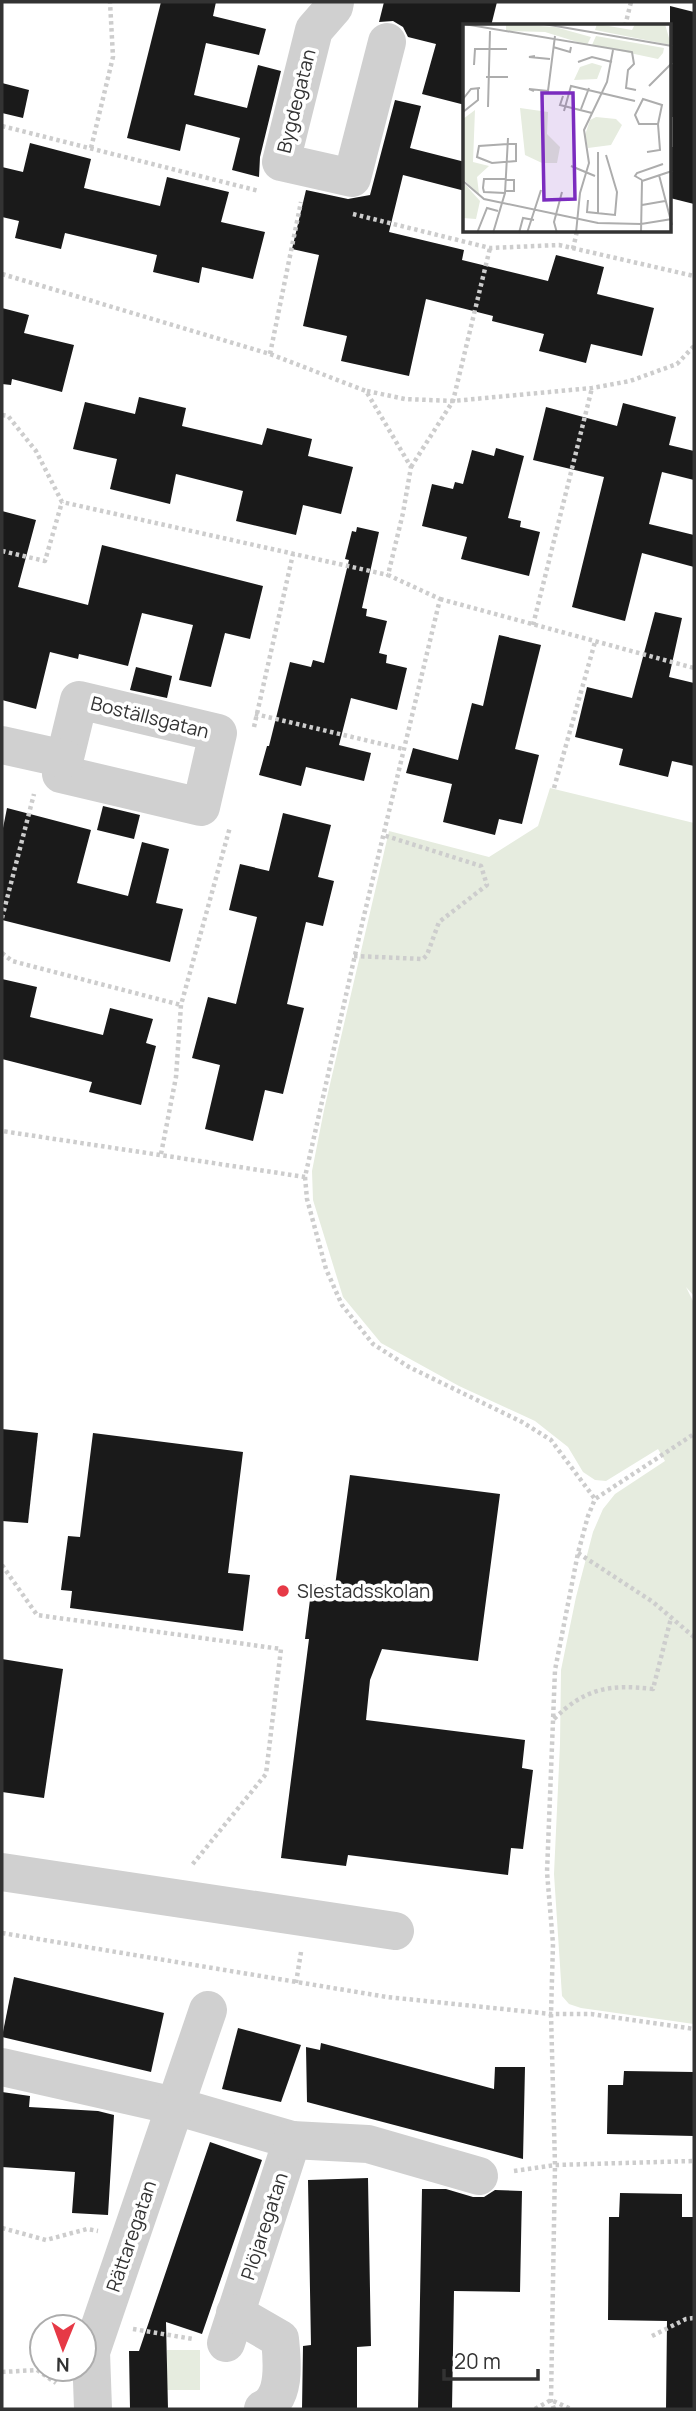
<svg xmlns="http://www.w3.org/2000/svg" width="696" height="2411" viewBox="0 0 696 2411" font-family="Manrope,sans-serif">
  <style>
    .green { fill: #e6ecdf }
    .building { fill: #1a1a1a }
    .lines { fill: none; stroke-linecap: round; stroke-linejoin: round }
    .path { stroke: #cdcdcd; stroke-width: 4.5; stroke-dasharray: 3.5 3.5; stroke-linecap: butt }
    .minor { stroke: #d0d0d0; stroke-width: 38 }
    .poi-dot { fill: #e63946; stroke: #fff; stroke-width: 2.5 }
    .labels { text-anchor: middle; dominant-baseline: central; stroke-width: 7; stroke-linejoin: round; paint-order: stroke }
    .street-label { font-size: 19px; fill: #333; stroke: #fff }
    .poi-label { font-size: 19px; fill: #333; stroke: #fff; text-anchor: start }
    .inset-road { fill: none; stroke: #adadad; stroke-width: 2 }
    .view { fill: #7b2cbf; fill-opacity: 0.15; stroke: #7b2cbf; stroke-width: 3.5 }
    .inset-edge { fill: none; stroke: #333; stroke-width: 3.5 }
  </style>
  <rect width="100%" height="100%" fill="#fff"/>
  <!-- green -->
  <g class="green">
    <path d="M550,788L694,823V1296L686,1287L694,1303V2024L581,2008L569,2004L562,1996L554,1874L560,1744L561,1670L576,1597L593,1532L603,1509L615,1494L665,1461L658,1449L606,1481L595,1480L583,1472L568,1447L535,1421L459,1386L381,1343L343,1297L313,1200L312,1171L324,1110L389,831L489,857L538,826Z"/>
    <rect x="167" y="2350" width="33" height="40"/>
  </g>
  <!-- building -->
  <g class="building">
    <path d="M161,2H216L213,16L266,29L259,55L206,43L194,95L247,108L258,65L281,71L260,157L259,177L232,170L240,138L186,124L180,151L127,138Z"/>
    <path d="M384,2H497L491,26H465V105L422,94L436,44L408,37L403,27L393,21L379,22Z"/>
    <path d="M670,6L694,12V204L670,198Z"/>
    <path d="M2,83L29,90L23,118L2,113Z"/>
    <path d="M395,100L421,106L410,148L465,162V191L403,175L389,232L464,250L462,260L548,281L556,255L604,267L597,294L654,308L642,356L591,344L586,363L539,351L544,334L492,321L493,316L426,299L409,376L341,361L347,336L303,326L319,255L292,249L306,190L348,199L370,195Z"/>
    <path d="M30,143L91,159L84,188L160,206L167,177L229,192L221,222L265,232L253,279L202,267L199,283L153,272L157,255L65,233L61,249L15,238L19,221L2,217V167L23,172Z"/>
    <path d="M2,308L29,315L24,333L74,345L62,392L12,379L11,385L2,384Z"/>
    <path d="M139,397L186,408L182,426L262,445L267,428L312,439L308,456L353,467L341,514L303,505L296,535L236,521L243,491L176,474L170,504L110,489L117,459L73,449L85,402L135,414Z"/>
    <path d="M623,403L676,417L669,445L694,451V480L662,472L649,524L694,535V567L642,553L625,621L572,607L604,477L533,460L546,407L617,426Z"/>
    <path d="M496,448L524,456L508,518L521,521L520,527L540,532L529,576L461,559L467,537L422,526L432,484L453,489L455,482L463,484L472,450L494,456Z"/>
    <path d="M2,511L36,520L18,587L88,605L102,545L263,586L250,639L225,633L211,687L179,680L193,625L142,613L128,666L79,654L78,659L50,652L36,709L2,700Z"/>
    <path d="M357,527L379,532L362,608L367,609L366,616L387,621L379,653L387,655L386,663L407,668L397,710L351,698L339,745L371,753L364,781L306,767L301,786L259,775L267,746H269L290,662L311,667L313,660L324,663L349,560L345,559L352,531L356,532Z"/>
    <path d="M655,612L682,618L669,677L694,683V766L672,761L668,777L619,765L623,749L575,737L587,687L632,698Z"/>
    <path d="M499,635L541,645L515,749L539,755L522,824L499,819L495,835L443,822L452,784L406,773L413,748L458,760L472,703L483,706Z"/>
    <path d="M136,667L172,676L167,698L130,690Z"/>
    <path d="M103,806L140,815L134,839L97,830Z"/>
    <path d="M7,808L91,830L77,883L128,896L142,842L169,849L156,903L183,909L170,962L2,920V833Z"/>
    <path d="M283,813L331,825L318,877L334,881L323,926L306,922L287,1004L304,1008L283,1094L265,1090L253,1141L205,1129L220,1065L192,1058L208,997L236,1004L257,917L229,910L240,864L269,871Z"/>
    <path d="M2,979L37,987L30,1017L103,1035L110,1008L153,1019L146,1043L156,1046L141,1105L89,1092L92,1082L2,1059Z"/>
    <path d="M2,1429L38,1433L28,1523L2,1521Z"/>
    <path d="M93,1433L243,1452L228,1573L250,1575L243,1631L70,1608L72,1591L61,1590L68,1536L80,1537Z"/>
    <path d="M350,1475L500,1494L478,1661L382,1649L370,1680L366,1720L525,1740L522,1768L533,1770L523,1849L511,1848L508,1875L348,1855L346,1866L281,1858L309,1639H305L312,1584L335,1586Z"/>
    <path d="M2,1659L63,1669L44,1798L2,1792Z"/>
    <path d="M14,1977L164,2013L151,2072L2,2037Z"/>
    <path d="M238,2028L301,2045L281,2102L222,2089Z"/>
    <path d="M321,2043L494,2089L495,2067H525L523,2159L307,2102L306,2047L320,2050Z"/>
    <path d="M624,2071L694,2072V2136L607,2134L608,2085H623Z"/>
    <path d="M2,2092L30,2096L29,2107L98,2111L114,2115L108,2215L72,2213L75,2172L2,2167Z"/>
    <path d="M210,2142L262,2160L202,2334L166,2322L168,2409H130L129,2351H139Z"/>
    <path d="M368,2178L371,2346L357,2347V2409H302L303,2346L311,2345L308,2180Z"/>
    <path d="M422,2189H446L473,2197H484L495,2190L522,2191L520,2292L454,2291L452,2409H418Z"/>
    <path d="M620,2193L682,2194V2217H693L694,2409H666L667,2321L608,2320L609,2217H619Z"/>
  </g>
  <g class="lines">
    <!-- path -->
    <g class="path">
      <path d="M625,26L631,2"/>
      <path d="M2,126L259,191"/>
      <path d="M91,148L113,57L110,2"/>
      <path d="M353,214L490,248L559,245L694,276"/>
      <path d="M573,249L577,231"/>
      <path d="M2,274L270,354L366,391L411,467L403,513L388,575L440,599L362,924L305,1177L2,1131"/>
      <path d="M270,354L301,202"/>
      <path d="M367,391L405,399L453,401L592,388L630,381L677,364L694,346"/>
      <path d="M2,415L8,416L36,451L62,502L388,575"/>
      <path d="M411,467L453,401L490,248"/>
      <path d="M2,551L45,561L62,502"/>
      <path d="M440,599L694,668"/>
      <path d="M533,625L592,388"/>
      <path d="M255,714L403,749"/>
      <path d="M254,727L293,554"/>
      <path d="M554,788L595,642"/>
      <path d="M2,918L34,794"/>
      <path d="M2,953L12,961L181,1005"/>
      <path d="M354,956L423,959L427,955L439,922L487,885L481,866L383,835"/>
      <path d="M161,1154L176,1077L181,1005L230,827"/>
      <path d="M305,1177L307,1199L326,1269L342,1305L373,1344L409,1367L522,1422L551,1440L595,1499"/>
      <path d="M578,1553L653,1602L694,1637"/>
      <path d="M2,1565L37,1615L281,1649L266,1774L192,1865"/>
      <path d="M554,1719C585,1688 610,1684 653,1689L671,1618"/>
      <path d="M2,1933L387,1997L551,2014H591L694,2029"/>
      <path d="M296,1983L301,1952"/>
      <path d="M514,2171L555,2165L694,2161"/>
      <path d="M2,2228L46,2240L87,2229L98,2231"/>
      <path d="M133,2329L193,2339"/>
      <path d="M652,2336L686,2319L694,2318"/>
      <path d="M2,2372L37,2370L56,2383"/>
      <path d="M535,2409L551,2400L571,2409"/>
      <path d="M554,2409L551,2400L555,2165L551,2014L553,1944L547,1872L555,1670L578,1553L588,1516L595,1499L694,1434"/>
    </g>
    <!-- minor -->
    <g class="minor">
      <path d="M335,2L334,7L314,30L281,162L352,178L387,42"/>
      <path d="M79,700L218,733L201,807L61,774Z"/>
      <path d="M2,745L65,759"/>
      <path d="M2,1872L395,1931"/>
      <path d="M2,2067L175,2106L292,2140L226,2343"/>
      <path d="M292,2140L368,2144L479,2176"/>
      <path d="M235,2313L280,2339C282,2360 287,2398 263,2409"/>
      <path d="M93,2409L91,2352L208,2010"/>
    </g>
  </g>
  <!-- markers -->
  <circle class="poi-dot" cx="283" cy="1591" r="7"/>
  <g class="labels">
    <!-- street labels -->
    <g class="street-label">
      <text transform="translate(296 101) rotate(-76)">Bygdegatan</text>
      <text transform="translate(150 717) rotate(14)">Boställsgatan</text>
      <text transform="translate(264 2226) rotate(-72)">Plöjaregatan</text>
      <text transform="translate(131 2236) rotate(-71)">Rättaregatan</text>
    </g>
    <!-- poi labels -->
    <g class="poi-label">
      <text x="297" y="1591">Slestadsskolan</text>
    </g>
  </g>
  <!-- overview -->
  <g transform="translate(463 24)">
    <rect width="208" height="208" fill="#fff"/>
    <path d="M43,0L92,3L128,13L124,21L82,8L43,7ZM134,0L169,6L172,0H202L208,21L132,6ZM133,12L201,24L200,29L195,35L129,21ZM129,39L139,42L134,55L111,56L117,43ZM57,84L85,88L84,110L97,123L94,139H79L62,131ZM12,86L10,138L26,142L14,153L16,170L0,155V95ZM133,93L153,95L159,101L148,121L125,124L122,111L127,96ZM0,158L17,177L13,195L0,194Z" fill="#e6ecdf"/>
    <path class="inset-road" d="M1,0L169,28L171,40L165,46L163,64L173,66M81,0L209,22M90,23L107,28L108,23M72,32L66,33L87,35M115,38L129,33L149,38M11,41L12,25H44M23,53H45M186,62L209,39M71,67L66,65L85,67L92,12M100,72L97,81L129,89M0,75L8,65L17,64M25,83L27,7M118,85L126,64M101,87L108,62L172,77M0,88L15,76V64M209,93V123M45,120H53V137L29,139L14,133L16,122ZM135,128V190M184,128L197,126L195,100H176L172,91L180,75L199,81L195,100M108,142L132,152M196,151L209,201M179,156L172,152L174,149L200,140M0,157L21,175L135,199L178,200L209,195M42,167H51V156H42M42,169L21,168L20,164L21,155H42M125,176L124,188L152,191L154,168L143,131M179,181L202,177M14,209L24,184L35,187M30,209L42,169L45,114M56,209L60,194L71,196M64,209L78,166M94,209L91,198L99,168M113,209L117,169L126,139L121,106L144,58L150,26M178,209L179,157L209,147"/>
    <path class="view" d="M79,69H110L112,175L81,176Z"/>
    <rect width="208" height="208" class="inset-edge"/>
  </g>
  <!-- border -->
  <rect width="696" height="2411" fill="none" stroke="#333333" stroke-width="7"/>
  <!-- north arrow -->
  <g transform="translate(63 2348) rotate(181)"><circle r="33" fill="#ffffff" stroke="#adadad" stroke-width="2"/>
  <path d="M0-5L12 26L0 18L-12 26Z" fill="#e63946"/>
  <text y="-10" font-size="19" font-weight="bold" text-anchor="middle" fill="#333333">N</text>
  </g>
  <!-- scale -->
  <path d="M444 2369v10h94v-10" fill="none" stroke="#333333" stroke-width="3.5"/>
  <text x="454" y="2369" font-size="21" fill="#333333" stroke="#ffffff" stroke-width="5" paint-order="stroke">20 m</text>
</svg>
